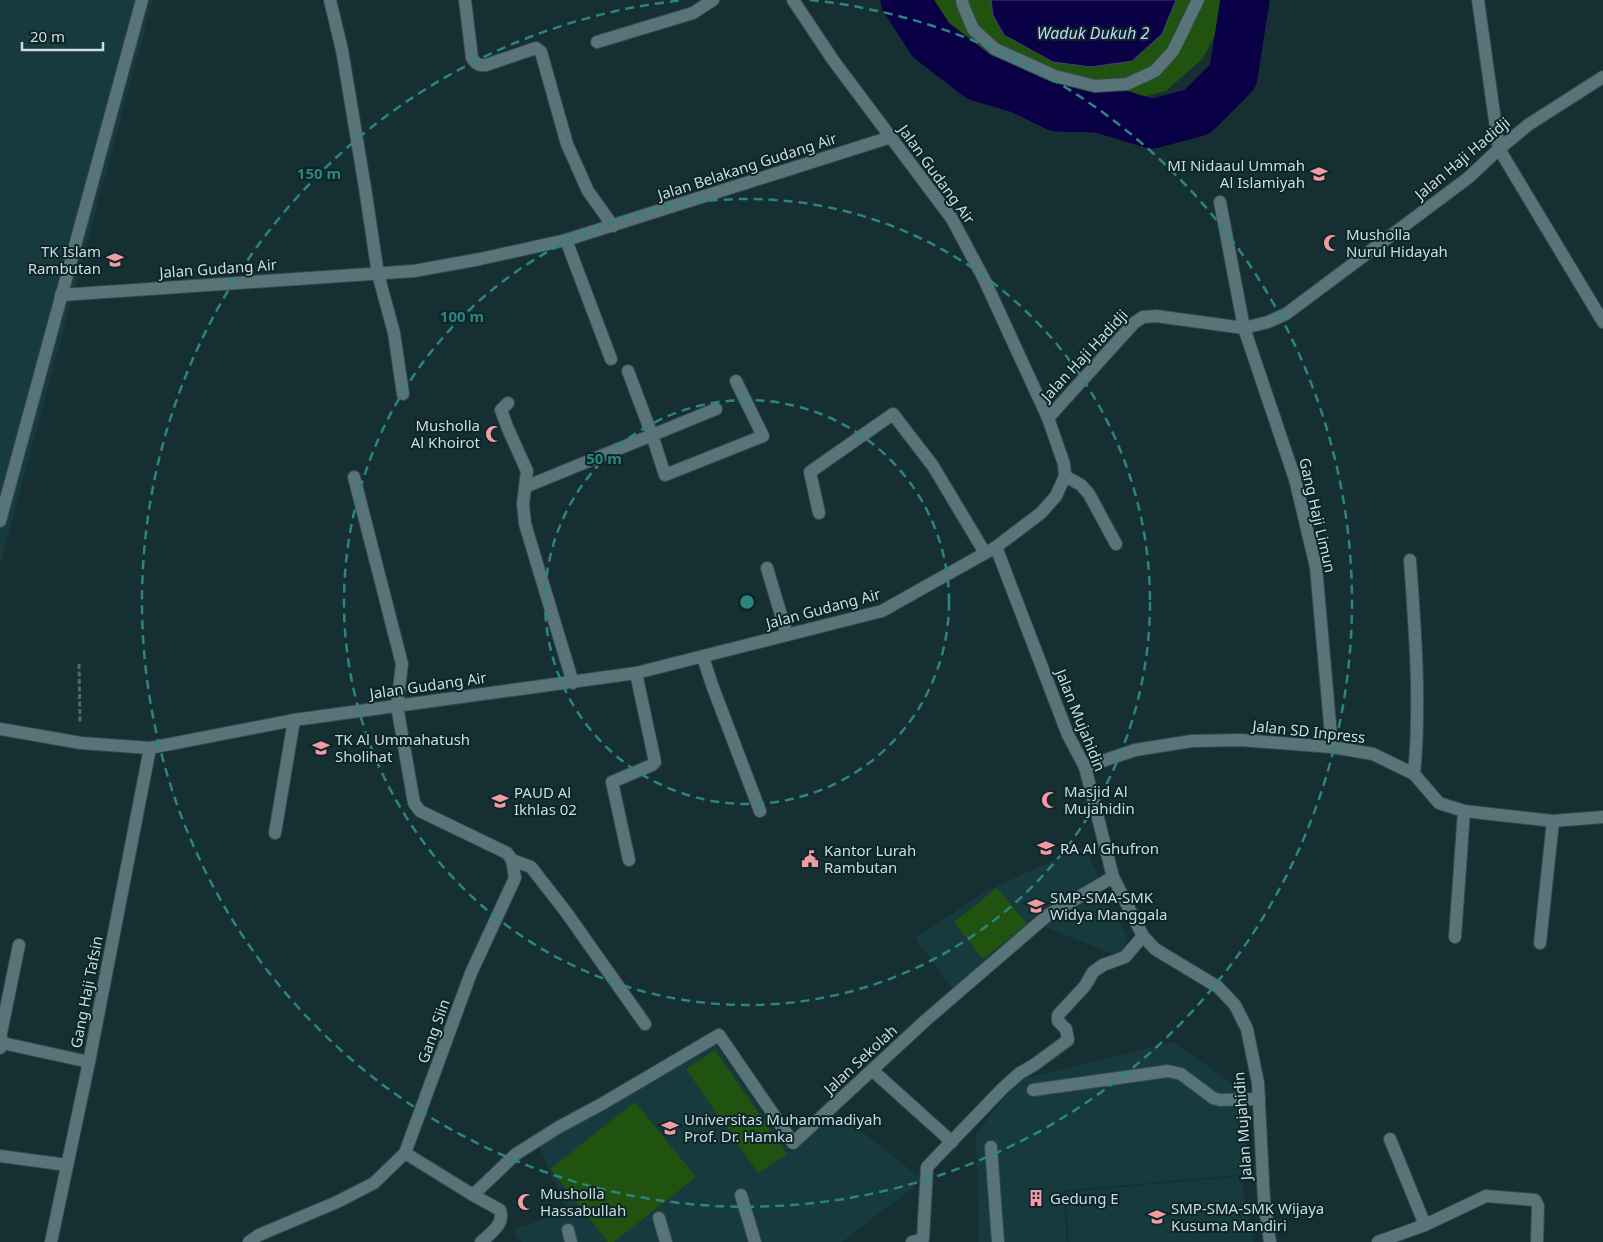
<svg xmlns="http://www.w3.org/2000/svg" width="1603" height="1242" viewBox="0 0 1603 1242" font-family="'Noto Sans',sans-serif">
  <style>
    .built { fill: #163a3e }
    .green { fill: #215310 }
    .water { fill: #090045; stroke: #444273 }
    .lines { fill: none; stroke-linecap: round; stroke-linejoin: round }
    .river { stroke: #090045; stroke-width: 49 }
    .minor-casing { stroke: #354a4d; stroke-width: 14 }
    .path { stroke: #52696b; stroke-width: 3; stroke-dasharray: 5 2.5; stroke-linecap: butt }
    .minor { stroke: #597478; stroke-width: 12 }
    .ring { fill: none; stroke: #2c857f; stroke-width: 2.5; stroke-dasharray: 9 6 }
    .labels { text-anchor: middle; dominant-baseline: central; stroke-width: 4; stroke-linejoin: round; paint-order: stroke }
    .street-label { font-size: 15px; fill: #cddcdd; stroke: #0b2528 }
    .poi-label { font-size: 15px; fill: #cddcdd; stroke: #0b2528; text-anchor: start }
    .water-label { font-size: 16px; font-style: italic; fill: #c6d2fc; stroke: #0b2528 }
    .centre { fill: #2c857f; stroke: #0b2528; stroke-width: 2.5 }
    .ring-label { font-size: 15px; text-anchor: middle; font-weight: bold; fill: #2c857f; stroke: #0b2528; stroke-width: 4; stroke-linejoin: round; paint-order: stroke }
  </style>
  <rect width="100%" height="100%" fill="#152f32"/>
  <!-- built -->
  <g class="built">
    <path d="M0,0H153L0,565Z"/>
    <path d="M1084,846L1101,882L1095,886L1128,936L1120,957L1033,922L954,990L915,938L986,891Z"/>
    <path d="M1173,1042L1242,1090L1250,1174L1064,1191L1067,1242H979L976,1134L1018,1080Z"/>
    <path d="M716,1045L790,1152L837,1111L923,1180L842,1242H521L513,1230L567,1210L538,1144Z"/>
    <path d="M1240,1176L1254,1242H1068L1065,1192Z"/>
  </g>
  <!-- green -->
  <g class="green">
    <path d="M931,0H1223L1222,23L1203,58L1166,91L1129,101L1078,97L1001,64L944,21Z"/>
    <path d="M997,888L1027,924L983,959L954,922Z"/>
    <path d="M715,1050L787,1154L758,1173L686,1069Z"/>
    <path d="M635,1102L696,1177L614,1242H608L550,1169Z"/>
  </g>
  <!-- water -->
  <path class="water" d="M991,0H1176L1162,34L1132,61L1091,67L1053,62L1004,35L993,15Z"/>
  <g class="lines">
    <!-- river -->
    <path class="river" d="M905,0L931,40L979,77L1020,89L1057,107L1099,108L1152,124L1197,112L1233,76L1245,0"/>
    <!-- minor casing -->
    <g class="minor-casing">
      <g id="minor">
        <path d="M330,0L342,50L365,188L378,274L394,333L403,394"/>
        <path d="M465,0L472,58C476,64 479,66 486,65L536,48L541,52L567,144L588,191L613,226"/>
        <path d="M962,0L963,5L973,29L995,49L1055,76L1095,86L1127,84L1155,71L1173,51L1198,0"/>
        <path d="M1478,0L1499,149L1603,322"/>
        <path d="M597,42L693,13L713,0"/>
        <path d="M1220,202L1244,328L1295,479L1316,567L1332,747"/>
        <path d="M566,240L611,359"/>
        <path d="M61,295L414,271L480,259L566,240L891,137"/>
        <path d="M628,371L652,435L665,475L763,436L736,381"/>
        <path d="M508,403L501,410L508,429L527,471L523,504L525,524L573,683"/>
        <path d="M1048,418L1134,323L1143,317L1156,316L1244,328L1268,322L1286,314L1468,178L1499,149L1528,125L1603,77"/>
        <path d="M1065,476L1081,485L1089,494L1116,544"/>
        <path d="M525,487L716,409"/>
        <path d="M819,513L810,472L893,414L933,466L985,553"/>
        <path d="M0,521L142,0"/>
        <path d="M996,547L1068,735L1085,767L1113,877L1143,936L1155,949L1218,987L1235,1005L1247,1029L1258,1083L1264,1201L1270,1242"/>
        <path d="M1410,560C1415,631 1421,703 1414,774"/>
        <path d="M767,568L787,635"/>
        <path d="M703,657L712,685L760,811"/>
        <path d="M0,729L81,743L150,748L294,720L636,673L882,611L996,547L1041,513L1056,496L1065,476L1064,464L1048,418L984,279L952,219L833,60L793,0"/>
        <path d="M1085,767L1135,750L1192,741L1240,740L1332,747L1373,754L1414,774L1439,803L1464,811L1553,821L1603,817"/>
        <path d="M275,833L294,720"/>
        <path d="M512,860L531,867L566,912L645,1024"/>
        <path d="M629,860L612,782L652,765L655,762L636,673"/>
        <path d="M1455,937L1464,811"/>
        <path d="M1540,943L1553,821"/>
        <path d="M1,1041L7,1044L89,1062"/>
        <path d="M0,1048L1,1033L19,945"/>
        <path d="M872,1070L952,1142"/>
        <path d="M1033,1090L1168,1071L1181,1074L1213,1098L1220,1100L1259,1099"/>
        <path d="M1390,1139L1425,1225"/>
        <path d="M991,1147L998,1242"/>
        <path d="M405,1153L473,1195L516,1154L559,1127L600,1105L719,1035L793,1143L926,1020L1048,915L1113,877"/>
        <path d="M0,1156L67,1165"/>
        <path d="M473,1195L500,1210C505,1224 491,1233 481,1242"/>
        <path d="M741,1195L755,1242"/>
        <path d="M659,1218L666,1242"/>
        <path d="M568,1230L571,1242"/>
        <path d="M51,1242L89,1062L150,748"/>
        <path d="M249,1242L259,1235L337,1202L374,1183L405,1153L471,973L515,878L512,860L507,853L420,811L414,803L397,706L402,664L354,477"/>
        <path d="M912,1242L923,1239L927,1167L1003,1088L1020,1073L1034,1065L1068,1040L1066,1029L1058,1021V1015L1085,986L1093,972L1103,965L1125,957L1143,936"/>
        <path d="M1378,1242L1425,1225L1486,1196L1535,1200L1538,1206L1537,1242"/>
      </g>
    </g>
    <!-- path -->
    <path class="path" d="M79,664L80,722"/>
    <!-- minor -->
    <use href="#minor" class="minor"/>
  </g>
  <!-- distance rings -->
  <g class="ring">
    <circle cx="747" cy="602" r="202"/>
    <circle cx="747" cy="602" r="403"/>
    <path d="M810 0A605 605 0 1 1 684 0"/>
  </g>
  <!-- icons -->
  <defs>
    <g id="school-bare" transform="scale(1.35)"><path d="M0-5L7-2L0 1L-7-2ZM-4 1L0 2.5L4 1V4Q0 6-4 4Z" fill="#f49aa3" stroke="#0b2528" stroke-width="2.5" paint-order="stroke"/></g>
    <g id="mosque-bare" transform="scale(1.35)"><path d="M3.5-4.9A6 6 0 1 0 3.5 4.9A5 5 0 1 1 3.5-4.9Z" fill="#f49aa3" stroke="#0b2528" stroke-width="2.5" paint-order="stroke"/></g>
    <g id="civic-bare" transform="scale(1.35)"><path d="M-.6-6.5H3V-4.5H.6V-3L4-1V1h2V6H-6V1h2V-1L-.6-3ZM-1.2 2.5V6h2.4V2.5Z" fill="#f49aa3" stroke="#0b2528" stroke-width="2.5" paint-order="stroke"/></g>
    <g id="university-bare" transform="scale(1.35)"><path d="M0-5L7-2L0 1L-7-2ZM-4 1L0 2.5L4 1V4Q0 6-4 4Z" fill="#f49aa3" stroke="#0b2528" stroke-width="2.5" paint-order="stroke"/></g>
    <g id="building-bare" transform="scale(1.35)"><path d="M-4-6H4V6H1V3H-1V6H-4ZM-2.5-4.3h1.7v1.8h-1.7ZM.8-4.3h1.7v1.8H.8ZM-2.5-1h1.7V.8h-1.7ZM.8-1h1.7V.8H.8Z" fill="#f49aa3" stroke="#0b2528" stroke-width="2.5" paint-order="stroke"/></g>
  </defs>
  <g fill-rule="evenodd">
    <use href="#school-bare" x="1319" y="174"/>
    <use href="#mosque-bare" x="1332" y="243"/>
    <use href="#school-bare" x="115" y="260"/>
    <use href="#mosque-bare" x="494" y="434"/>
    <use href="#school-bare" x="321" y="748"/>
    <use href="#mosque-bare" x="1050" y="800"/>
    <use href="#school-bare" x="500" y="801"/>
    <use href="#school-bare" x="1046" y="848"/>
    <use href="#civic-bare" x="810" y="859"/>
    <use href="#school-bare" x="1036" y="906"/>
    <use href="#university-bare" x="670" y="1128"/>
    <use href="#building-bare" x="1036" y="1198"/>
    <use href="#mosque-bare" x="526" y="1202"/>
    <use href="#school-bare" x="1157" y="1217"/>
  </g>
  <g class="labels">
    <!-- street labels -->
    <g class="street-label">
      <text transform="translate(1462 158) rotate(-40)">Jalan Haji Hadidji</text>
      <text transform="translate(747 166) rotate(-18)">Jalan Belakang Gudang Air</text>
      <text transform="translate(937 174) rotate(54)">Jalan Gudang Air</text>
      <text transform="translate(218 268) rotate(-4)">Jalan Gudang Air</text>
      <text transform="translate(1084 355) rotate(-47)">Jalan Haji Hadidji</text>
      <text transform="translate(1318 515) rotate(77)">Gang Haji Limun</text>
      <text transform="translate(823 608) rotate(-15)">Jalan Gudang Air</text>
      <text transform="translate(428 685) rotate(-8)">Jalan Gudang Air</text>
      <text transform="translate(1081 720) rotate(68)">Jalan Mujahidin</text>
      <text transform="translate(1309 731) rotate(6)">Jalan SD Inpress</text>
      <text transform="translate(86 992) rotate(-79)">Gang Haji Tafsin</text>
      <text transform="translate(433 1031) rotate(-70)">Gang Siin</text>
      <text transform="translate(860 1059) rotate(-43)">Jalan Sekolah</text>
      <text transform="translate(1242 1126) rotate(-94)">Jalan Mujahidin</text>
    </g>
    <!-- poi labels -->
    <g class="poi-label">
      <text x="1305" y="165" text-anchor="end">MI Nidaaul Ummah<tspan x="1305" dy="17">Al Islamiyah</tspan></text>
      <text x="1346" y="234">Musholla<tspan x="1346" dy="17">Nurul Hidayah</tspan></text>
      <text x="101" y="251" text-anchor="end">TK Islam<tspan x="101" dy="17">Rambutan</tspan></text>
      <text x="480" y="425" text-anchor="end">Musholla<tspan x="480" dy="17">Al Khoirot</tspan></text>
      <text x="335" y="739">TK Al Ummahatush<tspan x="335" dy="17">Sholihat</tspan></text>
      <text x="1064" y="791">Masjid Al<tspan x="1064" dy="17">Mujahidin</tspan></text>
      <text x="514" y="792">PAUD Al<tspan x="514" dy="17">Ikhlas 02</tspan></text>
      <text x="1060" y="848">RA Al Ghufron</text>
      <text x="824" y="850">Kantor Lurah<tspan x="824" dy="17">Rambutan</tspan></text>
      <text x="1050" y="897">SMP-SMA-SMK<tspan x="1050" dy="17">Widya Manggala</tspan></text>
      <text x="684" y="1119">Universitas Muhammadiyah<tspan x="684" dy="17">Prof. Dr. Hamka</tspan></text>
      <text x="540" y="1193">Musholla<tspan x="540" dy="17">Hassabullah</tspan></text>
      <text x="1050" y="1198">Gedung E</text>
      <text x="1171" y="1208">SMP-SMA-SMK Wijaya<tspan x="1171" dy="17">Kusuma Mandiri</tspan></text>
    </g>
    <!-- water labels -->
    <g class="water-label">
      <text x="1093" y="33">Waduk Dukuh 2</text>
    </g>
  </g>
  <circle cx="747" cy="602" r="8" class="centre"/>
  <g class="ring-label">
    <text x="319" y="179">150 m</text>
    <text x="462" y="322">100 m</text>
    <text x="604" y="464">50 m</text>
  </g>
  <!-- scale -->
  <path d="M22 42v8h81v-8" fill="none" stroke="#cddcdd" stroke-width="2.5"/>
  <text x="30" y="42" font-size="15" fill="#cddcdd" stroke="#0b2528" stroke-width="4" paint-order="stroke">20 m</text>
</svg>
